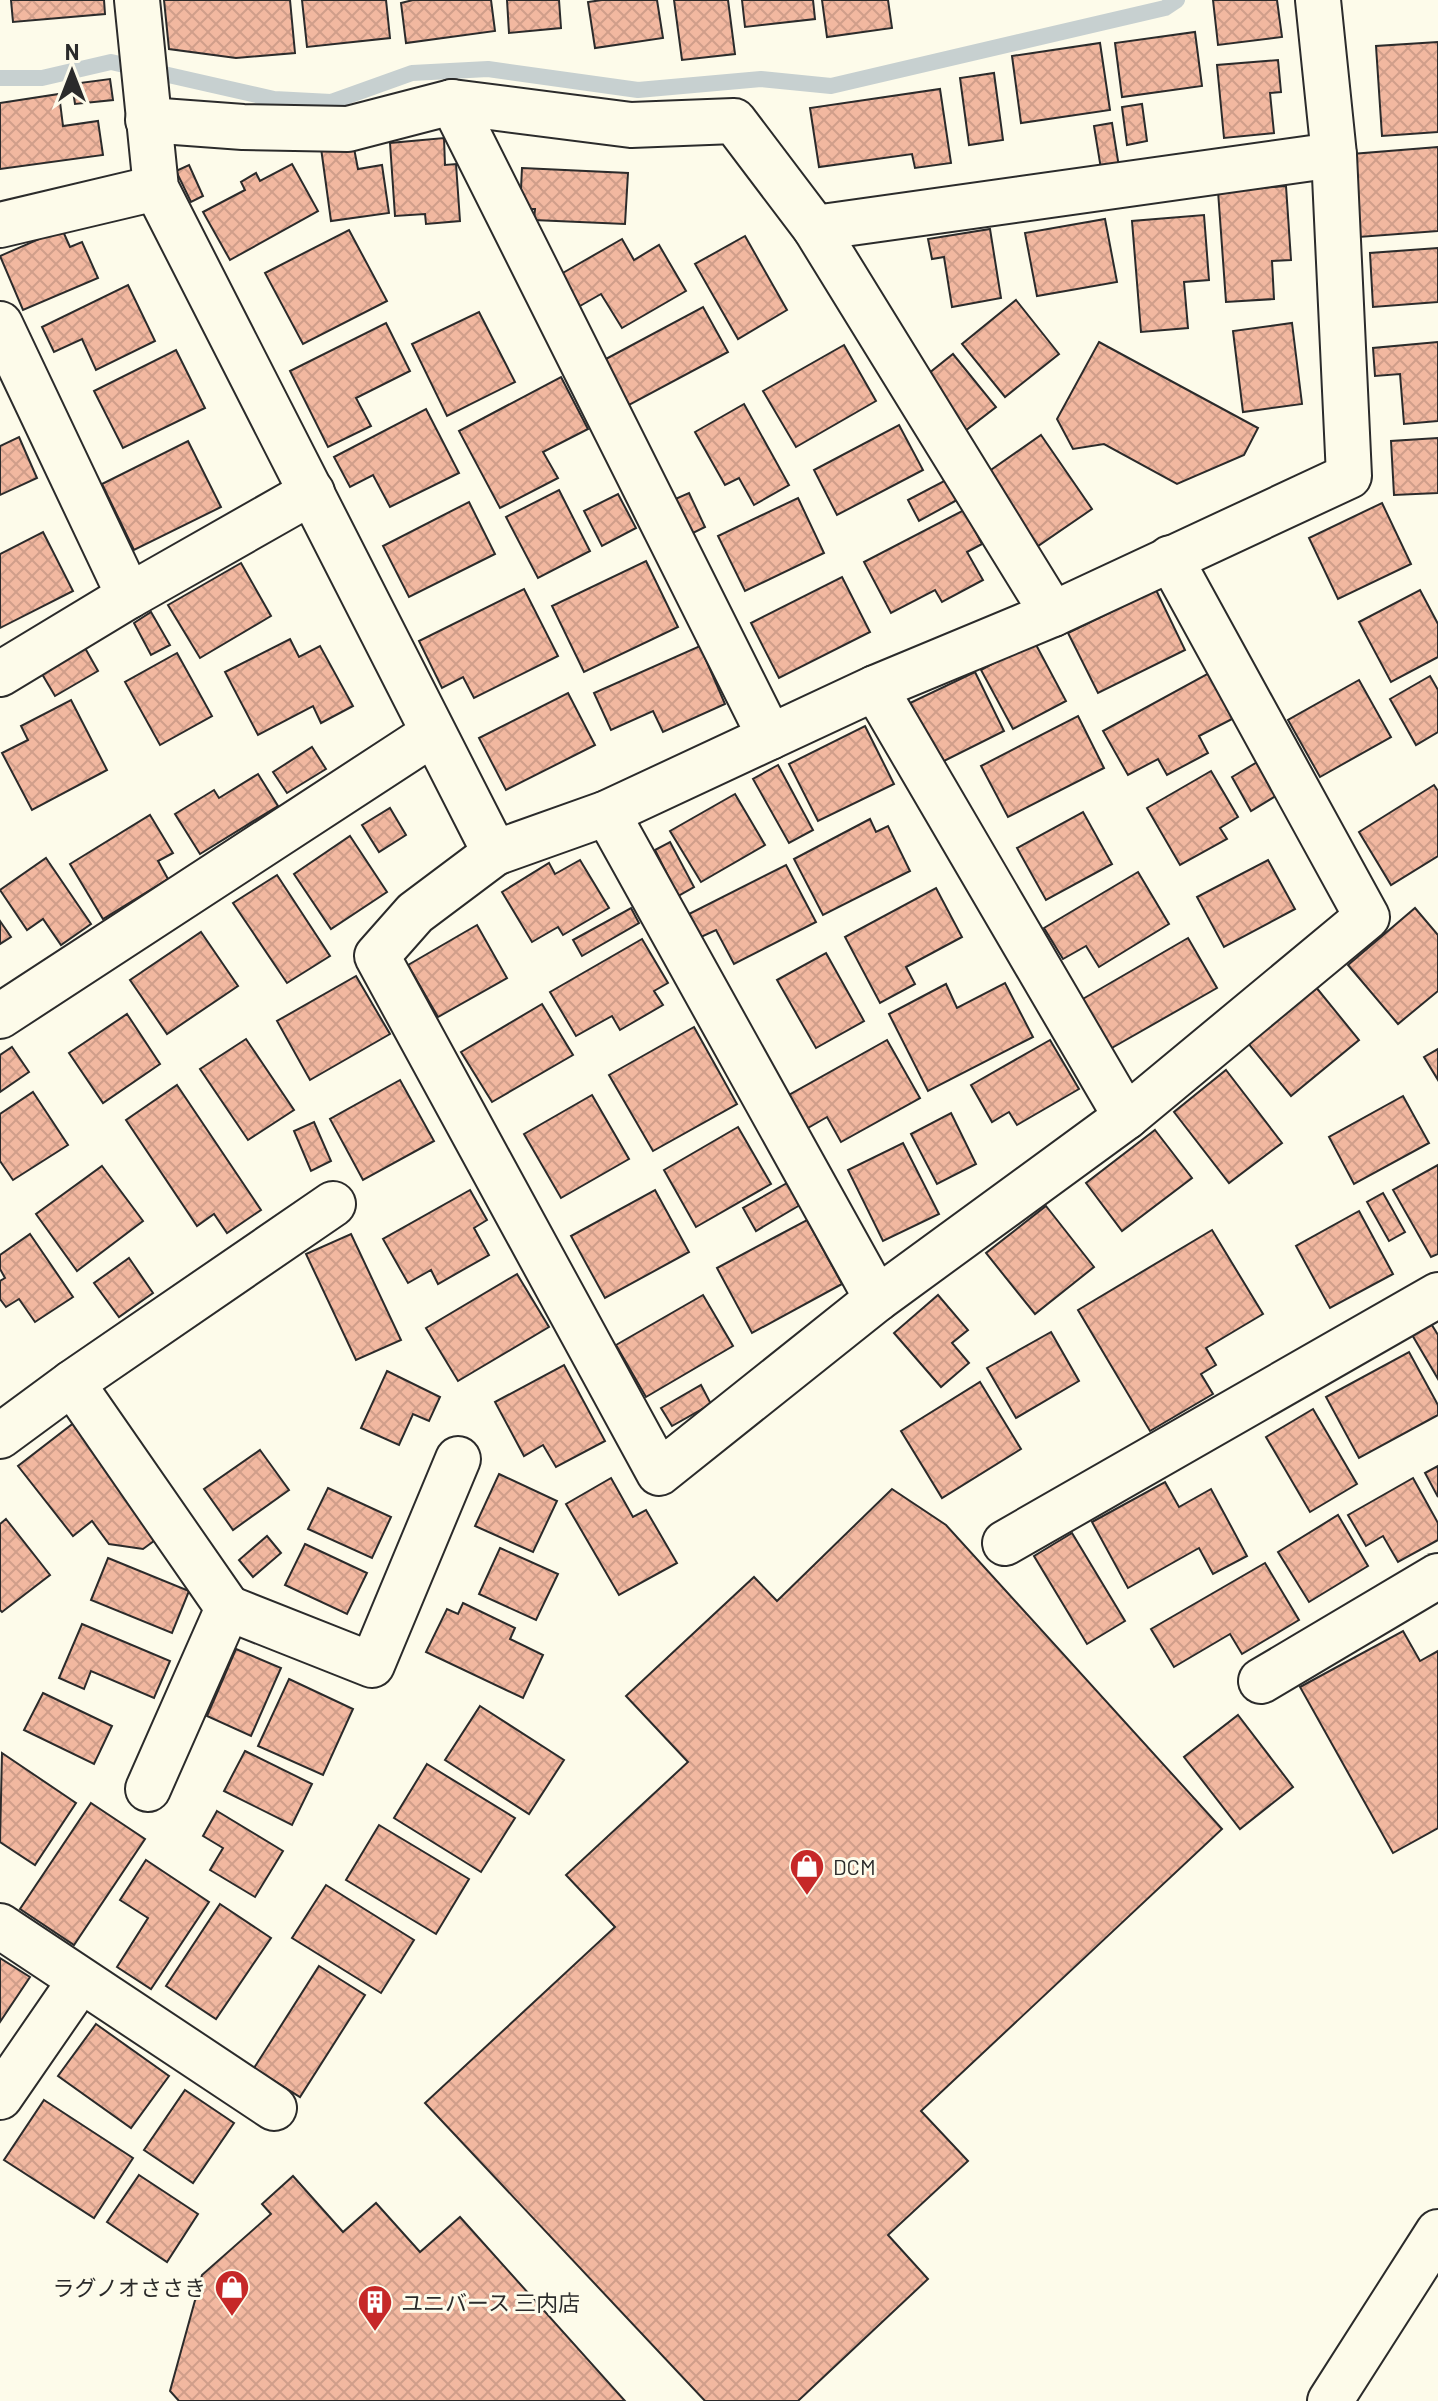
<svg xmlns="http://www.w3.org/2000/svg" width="1438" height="2401" viewBox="0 0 1438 2401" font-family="Barlow,'Noto Sans JP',sans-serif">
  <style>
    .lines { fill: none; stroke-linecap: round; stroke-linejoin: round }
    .stream { stroke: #c7d0d0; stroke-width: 16 }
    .building { fill: url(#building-cross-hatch); stroke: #2b2b2b; stroke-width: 2 }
    .minor-casing { stroke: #2b2b2b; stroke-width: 48 }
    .tertiary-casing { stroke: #2b2b2b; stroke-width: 48 }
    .minor { stroke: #fdfbea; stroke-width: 44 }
    .tertiary { stroke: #fdfbea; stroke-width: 44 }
    .labels { text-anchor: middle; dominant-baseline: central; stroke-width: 6; stroke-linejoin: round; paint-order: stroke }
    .poi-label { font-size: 22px; fill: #2b2b2b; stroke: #fdfbea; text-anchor: start }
  </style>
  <defs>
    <pattern id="building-cross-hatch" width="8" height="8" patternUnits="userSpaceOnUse" patternTransform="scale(2)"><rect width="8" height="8" fill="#f2b8a0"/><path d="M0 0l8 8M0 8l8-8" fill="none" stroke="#d09e8a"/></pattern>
  </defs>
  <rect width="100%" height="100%" fill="#fdfbea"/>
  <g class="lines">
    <!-- stream -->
    <path class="stream" d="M0,78H42L111,62L274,99L331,102L412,73L488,69L638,90L761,79L831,86L1165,8L1177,0"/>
  </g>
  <!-- building -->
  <g class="building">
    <path d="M11,0H104L105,14L13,22Z"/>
    <path d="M164,0H290L295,53L236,58L169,49Z"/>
    <path d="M302,0H386L390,38L307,47Z"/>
    <path d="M413,0H491L495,31L406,43L401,3Z"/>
    <path d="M507,0H559L561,28L509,33Z"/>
    <path d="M602,0H657L663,38L595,48L588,2Z"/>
    <path d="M674,0H728L735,54L682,60Z"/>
    <path d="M742,0H813L815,19L745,27Z"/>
    <path d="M822,0H888L892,28L827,37Z"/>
    <path d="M1213,0H1277L1282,37L1218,45Z"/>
    <path d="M1195,32L1202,86L1122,97L1115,43Z"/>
    <path d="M1438,42V132L1382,136L1376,46Z"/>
    <path d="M1100,43L1110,110L1021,123L1012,56Z"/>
    <path d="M1278,60L1281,92L1270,93L1274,133L1224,138L1217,65Z"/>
    <path d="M994,73L1003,140L969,145L960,78Z"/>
    <path d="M110,79L113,100L75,104L72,84Z"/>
    <path d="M940,89L951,163L915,168L912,154L819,167L810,108Z"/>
    <path d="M59,94L63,126L98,121L103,155L0,169V103Z"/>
    <path d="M1142,104L1147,141L1127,145L1122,107Z"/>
    <path d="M1112,123L1119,167L1101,169L1094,126Z"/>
    <path d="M444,138L445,165L456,164L460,221L426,224L425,214L395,216L390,143Z"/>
    <path d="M353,143L358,169L382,165L389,213L331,221L321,148Z"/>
    <path d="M1438,147V231L1359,237L1352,154Z"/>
    <path d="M292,164L318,211L230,260L203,212L245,190L241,182L256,173L260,181Z"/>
    <path d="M189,165L203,196L191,202L176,171Z"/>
    <path d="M522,168L628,173L625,224L534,220L535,209H520Z"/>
    <path d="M1286,186L1291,260L1272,261L1274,299L1226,302L1218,191Z"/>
    <path d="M1204,215L1209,280L1184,282L1188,328L1141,332L1132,221Z"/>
    <path d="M1105,219L1117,282L1037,296L1025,233Z"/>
    <path d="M62,229L70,247L82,242L98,278L23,310L0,256Z"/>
    <path d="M990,229L1001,298L952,307L944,257L932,259L928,239Z"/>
    <path d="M349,230L387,301L303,344L265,273Z"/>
    <path d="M745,236L787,310L738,339L695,264Z"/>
    <path d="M622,239L634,260L659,245L686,291L622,328L601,294L580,306L561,274Z"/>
    <path d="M1438,248V302L1373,307L1370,253Z"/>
    <path d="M128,285L155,341L96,370L82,339L54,352L42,327Z"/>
    <path d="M1016,300L1059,354L1005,397L962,344Z"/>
    <path d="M703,307L728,352L629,405L604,360Z"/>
    <path d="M479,312L515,382L447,416L412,344Z"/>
    <path d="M386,323L410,371L356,398L371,426L328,447L290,371Z"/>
    <path d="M1292,323L1302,404L1243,412L1233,331Z"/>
    <path d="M1099,342L1258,428L1244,455L1177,484L1104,444L1073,449L1057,419Z"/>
    <path d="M1438,342V421L1404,424L1400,374L1375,376L1373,348Z"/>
    <path d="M844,345L876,401L796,447L763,391Z"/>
    <path d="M176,350L205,408L123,448L94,391Z"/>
    <path d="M953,354L996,407L965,431L923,378Z"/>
    <path d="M561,377L588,429L543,452L558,478L500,508L459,431Z"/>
    <path d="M744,404L789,485L754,505L739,478L725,485L695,432Z"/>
    <path d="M426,409L459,473L390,507L373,475L350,487L334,457Z"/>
    <path d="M899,425L923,470L837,515L814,470Z"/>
    <path d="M1041,435L1092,509L1038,546L988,472Z"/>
    <path d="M19,437L37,478L0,495V446Z"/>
    <path d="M1438,438V493L1394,495L1391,441Z"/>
    <path d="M188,441L221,507L134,550L102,484Z"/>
    <path d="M946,480L957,500L919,521L908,500Z"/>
    <path d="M559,490L590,551L538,578L506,517Z"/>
    <path d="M689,493L705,527L689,535L673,500Z"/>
    <path d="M618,494L636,528L602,546L584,511Z"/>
    <path d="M798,498L824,553L745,591L718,536Z"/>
    <path d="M469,502L495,554L409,597L383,546Z"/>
    <path d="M1382,503L1411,564L1338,599L1309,538Z"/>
    <path d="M964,510L982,544L967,552L983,580L942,602L935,590L891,613L864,562Z"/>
    <path d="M43,532L73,591L0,628V554Z"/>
    <path d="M646,561L678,627L584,672L552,606Z"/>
    <path d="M241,563L271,616L200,658L168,605Z"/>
    <path d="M842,577L870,632L779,678L751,623Z"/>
    <path d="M524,589L558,656L474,698L463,677L442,688L419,641Z"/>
    <path d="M1156,590L1185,650L1098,693L1068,633Z"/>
    <path d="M1420,590L1438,624V657L1391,682L1359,622Z"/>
    <path d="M151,612L170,645L151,655L134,623Z"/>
    <path d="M290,639L299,657L320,646L353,706L321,723L313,706L258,735L225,672Z"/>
    <path d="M1034,641L1066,701L1013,729L981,670Z"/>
    <path d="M700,646L725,704L663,732L653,711L611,730L594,693Z"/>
    <path d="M85,648L98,671L55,696L42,674Z"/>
    <path d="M177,653L212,716L160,745L125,682Z"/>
    <path d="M975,672L1004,731L940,763L910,703Z"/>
    <path d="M1209,673L1234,718L1199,736L1208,753L1167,775L1158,759L1128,775L1103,731Z"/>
    <path d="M1430,676L1438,690V732L1416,745L1390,699Z"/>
    <path d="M1359,680L1391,737L1320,777L1288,720Z"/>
    <path d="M568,693L595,745L506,790L479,738Z"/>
    <path d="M71,700L107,770L32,810L2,753L28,740L21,726Z"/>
    <path d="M1078,716L1104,768L1008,817L981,766Z"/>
    <path d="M865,726L894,784L818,821L789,764Z"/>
    <path d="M312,747L326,769L287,793L273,772Z"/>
    <path d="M1259,761L1279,794L1251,811L1232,777Z"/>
    <path d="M778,765L813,830L789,843L753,779Z"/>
    <path d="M1211,771L1238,817L1220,828L1227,839L1180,865L1147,808Z"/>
    <path d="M258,774L278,806L200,854L175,814L214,790L219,798Z"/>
    <path d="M1434,785L1438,791V856L1391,885L1359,832Z"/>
    <path d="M735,794L765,845L701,882L670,831Z"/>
    <path d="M390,808L406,835L379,852L362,825Z"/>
    <path d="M1083,812L1112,864L1046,900L1017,848Z"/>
    <path d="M150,815L173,853L158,861L168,879L103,919L70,864Z"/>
    <path d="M870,819L876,832L888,826L910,871L823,915L794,859Z"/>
    <path d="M350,836L387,892L331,929L294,874Z"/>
    <path d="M670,842L694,887L678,896L655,850Z"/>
    <path d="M46,858L91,924L61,945L43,919L27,930L0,890Z"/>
    <path d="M580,860L609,908L563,935L558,927L532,942L502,892L549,863L555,874Z"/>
    <path d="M1268,860L1295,909L1224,947L1197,897Z"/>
    <path d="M786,865L816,922L734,964L716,930L701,937L689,914Z"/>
    <path d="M1138,872L1169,924L1099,967L1086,946L1063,959L1044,928Z"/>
    <path d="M277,875L330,956L287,983L233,903Z"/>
    <path d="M936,888L962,937L906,967L915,984L880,1003L845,937Z"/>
    <path d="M631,908L639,923L582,956L573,940Z"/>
    <path d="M1415,908L1438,935V991L1398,1024L1348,965Z"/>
    <path d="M0,921L11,937L0,944Z"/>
    <path d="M477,925L507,978L438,1017L408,965Z"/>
    <path d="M201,932L238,986L167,1034L130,980Z"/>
    <path d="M1188,938L1217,988L1110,1049L1081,1000Z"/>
    <path d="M642,939L668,983L654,991L663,1005L620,1030L612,1016L576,1036L550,992Z"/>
    <path d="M826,953L864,1021L816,1048L777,980Z"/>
    <path d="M356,976L390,1034L310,1080L277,1021Z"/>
    <path d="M1005,983L1033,1037L928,1091L889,1014L946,984L957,1008Z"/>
    <path d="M1315,986L1359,1040L1291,1096L1247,1042Z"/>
    <path d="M542,1004L573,1055L492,1102L461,1052Z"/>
    <path d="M127,1014L160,1064L103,1103L69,1053Z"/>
    <path d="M694,1027L737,1104L653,1151L609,1075Z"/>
    <path d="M246,1039L294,1110L248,1140L200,1069Z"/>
    <path d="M887,1040L920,1098L841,1142L827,1117L808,1128L789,1095Z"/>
    <path d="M1050,1040L1079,1089L1017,1125L1009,1112L992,1122L971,1085Z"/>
    <path d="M12,1047L29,1072L0,1092V1055Z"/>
    <path d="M1438,1049V1080L1424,1057Z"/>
    <path d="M1226,1070L1282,1143L1229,1183L1174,1112Z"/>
    <path d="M400,1080L434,1141L363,1180L330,1119Z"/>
    <path d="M177,1085L261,1210L227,1233L214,1214L197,1226L126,1120Z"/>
    <path d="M33,1092L68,1145L13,1180L0,1161V1114Z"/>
    <path d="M592,1095L629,1159L561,1198L524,1134Z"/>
    <path d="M1403,1096L1429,1143L1354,1184L1329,1137Z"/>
    <path d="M951,1113L976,1164L937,1184L911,1134Z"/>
    <path d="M314,1122L331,1161L311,1171L294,1131Z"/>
    <path d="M738,1127L771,1184L696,1227L664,1170Z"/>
    <path d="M1155,1130L1192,1178L1122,1231L1086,1183Z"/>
    <path d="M903,1143L939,1214L883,1241L848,1170Z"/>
    <path d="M1438,1165V1254L1431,1257L1393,1190Z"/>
    <path d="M102,1166L143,1221L77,1271L36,1214Z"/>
    <path d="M787,1183L800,1205L756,1231L743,1208Z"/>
    <path d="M470,1190L487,1220L474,1228L489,1255L438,1284L431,1270L408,1283L383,1239Z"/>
    <path d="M655,1190L689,1252L605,1298L571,1236Z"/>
    <path d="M1383,1193L1405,1232L1389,1241L1367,1202Z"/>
    <path d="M1046,1206L1094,1267L1035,1314L986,1253Z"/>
    <path d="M1359,1211L1393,1274L1330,1308L1296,1246Z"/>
    <path d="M807,1220L842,1284L752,1333L717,1268Z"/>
    <path d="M1212,1230L1263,1314L1206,1348L1216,1365L1201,1374L1213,1394L1150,1431L1078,1310Z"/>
    <path d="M30,1234L73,1297L35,1322L19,1299L6,1307L0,1299V1281L5,1278L0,1269V1255Z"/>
    <path d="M351,1234L401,1340L356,1360L306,1254Z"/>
    <path d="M129,1258L153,1293L119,1317L94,1283Z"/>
    <path d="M517,1274L549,1327L458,1381L426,1328Z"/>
    <path d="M703,1295L733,1346L646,1397L616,1345Z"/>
    <path d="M938,1295L968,1330L952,1343L969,1363L941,1387L894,1333Z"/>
    <path d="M1430,1322L1438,1335V1379L1411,1333Z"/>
    <path d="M1051,1332L1079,1381L1016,1418L987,1368Z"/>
    <path d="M1409,1352L1438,1405V1415L1359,1458L1326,1397Z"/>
    <path d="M564,1365L605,1441L556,1467L543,1445L524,1456L495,1402Z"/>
    <path d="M387,1371L440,1397L429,1421L413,1414L399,1445L361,1428Z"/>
    <path d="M980,1382L1021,1449L942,1498L901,1431Z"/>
    <path d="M701,1385L711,1404L672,1426L661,1408Z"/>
    <path d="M1313,1409L1357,1484L1310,1512L1266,1437Z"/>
    <path d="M75,1422L162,1535L143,1549L109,1544L92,1521L73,1536L18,1466Z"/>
    <path d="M260,1450L289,1490L233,1530L204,1489Z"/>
    <path d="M1438,1466V1497L1425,1473Z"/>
    <path d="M499,1474L557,1501L533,1552L475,1526Z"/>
    <path d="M611,1478L633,1517L646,1510L677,1563L619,1595L566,1504Z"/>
    <path d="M1413,1478L1438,1523V1540L1398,1562L1383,1536L1366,1546L1348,1515Z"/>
    <path d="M1165,1482L1179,1507L1211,1489L1247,1556L1213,1574L1199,1548L1128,1588L1092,1522Z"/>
    <path d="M328,1488L391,1517L372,1558L308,1529Z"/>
    <path d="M892,1489L946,1525L1222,1829L921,2111L968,2161L888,2235L928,2279L798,2401H705L425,2103L615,1927L566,1875L688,1762L626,1696L754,1577L777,1601Z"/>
    <path d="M1338,1515L1368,1566L1309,1602L1278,1552Z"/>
    <path d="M6,1519L50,1575L2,1612L0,1610V1524Z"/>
    <path d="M1072,1533L1125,1621L1087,1644L1034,1556Z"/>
    <path d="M267,1536L281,1553L253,1577L239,1560Z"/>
    <path d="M305,1544L367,1573L347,1614L285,1585Z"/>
    <path d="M500,1548L558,1574L536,1620L479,1594Z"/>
    <path d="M108,1558L189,1591L172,1633L91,1600Z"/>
    <path d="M1265,1563L1299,1620L1242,1654L1230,1634L1174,1667L1151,1629Z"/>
    <path d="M463,1603L515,1628L510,1639L543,1655L523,1698L426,1652L447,1609L458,1614Z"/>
    <path d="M82,1624L170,1661L154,1698L91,1671L84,1689L59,1678Z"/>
    <path d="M1403,1631L1420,1661L1438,1651V1828L1393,1853L1300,1687Z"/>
    <path d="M236,1649L281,1668L251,1736L207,1716Z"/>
    <path d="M289,1679L353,1709L323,1775L258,1746Z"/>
    <path d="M43,1693L112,1726L94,1764L24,1730Z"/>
    <path d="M480,1706L564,1760L529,1814L445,1760Z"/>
    <path d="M1238,1715L1293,1787L1240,1829L1184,1757Z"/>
    <path d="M245,1751L312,1784L292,1825L224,1791Z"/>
    <path d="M2,1753L76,1803L35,1865L0,1842Z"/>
    <path d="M427,1764L515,1818L481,1872L394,1818Z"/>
    <path d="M91,1803L145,1839L74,1945L20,1909Z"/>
    <path d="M217,1811L283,1851L255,1897L210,1870L223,1848L203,1836Z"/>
    <path d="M379,1825L469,1879L436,1934L346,1880Z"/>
    <path d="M146,1860L209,1902L151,1989L117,1967L148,1918L120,1900Z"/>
    <path d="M326,1885L414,1940L381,1993L292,1938Z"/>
    <path d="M220,1904L271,1938L216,2019L166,1986Z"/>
    <path d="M0,1958L30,1977L0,2022Z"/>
    <path d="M319,1966L365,1995L300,2097L254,2068Z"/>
    <path d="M96,2024L169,2076L131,2128L58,2076Z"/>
    <path d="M185,2090L234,2123L193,2183L144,2150Z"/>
    <path d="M44,2100L133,2158L94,2218L4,2160Z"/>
    <path d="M139,2175L198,2214L167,2262L107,2222Z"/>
    <path d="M293,2176L343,2232L376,2203L420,2252L460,2217L625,2401H179L170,2391L202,2275L271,2214L262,2204Z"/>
  </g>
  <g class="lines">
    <!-- minor casing -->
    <g class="minor-casing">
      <g id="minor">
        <path d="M137,0L156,188L495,853L607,813L875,688L1053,614L1349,476L1334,155"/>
        <path d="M452,102L631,125L734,121L815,228L1334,155L1318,0"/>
        <path d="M148,120L243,127L348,129L452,102L770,737"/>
        <path d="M0,225L156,188"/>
        <path d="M815,228L1053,614"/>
        <path d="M0,324L129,596"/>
        <path d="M0,674L129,596L312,492"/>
        <path d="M875,688L1126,1117L1367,917L1170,558"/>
        <path d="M495,853L415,913L377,956L659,1473L877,1299L607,813"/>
        <path d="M0,1016L432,734"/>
        <path d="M877,1299L1126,1117"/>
        <path d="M72,1383L228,1608L148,1789"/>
        <path d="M0,1436L72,1383L333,1204"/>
        <path d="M1005,1543L1438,1295"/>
        <path d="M228,1608L372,1665L458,1459"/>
        <path d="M1261,1681L1438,1576"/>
        <path d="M0,1926L274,2108"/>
        <path d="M0,2097L80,1981"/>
      </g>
    </g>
    <!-- tertiary casing -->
    <g class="tertiary-casing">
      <path id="tertiary" d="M1330,2401L1438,2232"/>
    </g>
    <!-- minor -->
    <use href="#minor" class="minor"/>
    <!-- tertiary -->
    <use href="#tertiary" class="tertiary"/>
  </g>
  <!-- icons -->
  <defs>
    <g id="shop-pin" transform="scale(1.8)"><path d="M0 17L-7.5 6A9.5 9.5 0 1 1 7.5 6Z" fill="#c62828" stroke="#fdfbea"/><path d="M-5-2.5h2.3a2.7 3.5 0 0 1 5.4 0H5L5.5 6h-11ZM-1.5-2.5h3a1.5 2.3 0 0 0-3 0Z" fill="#fff"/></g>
    <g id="building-pin" transform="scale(1.8)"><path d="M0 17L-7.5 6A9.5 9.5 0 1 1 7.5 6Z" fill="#c62828" stroke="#fdfbea"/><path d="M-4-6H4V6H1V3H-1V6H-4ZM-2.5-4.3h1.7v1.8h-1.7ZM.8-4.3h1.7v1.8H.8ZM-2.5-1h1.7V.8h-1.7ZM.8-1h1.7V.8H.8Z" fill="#fff"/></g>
  </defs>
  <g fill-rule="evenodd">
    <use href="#shop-pin" x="807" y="1866"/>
    <use href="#shop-pin" x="232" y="2287"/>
    <use href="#building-pin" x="375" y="2302"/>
  </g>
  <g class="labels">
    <!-- poi labels -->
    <g class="poi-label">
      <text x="833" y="1866">DCM</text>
      <text x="206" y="2287" text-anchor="end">ラグノオささき</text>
      <text x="401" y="2302">ユニバース 三内店</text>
    </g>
  </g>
  <!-- north arrow -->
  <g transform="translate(72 72)" stroke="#fdfbea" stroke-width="6" paint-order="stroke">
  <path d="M0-6L14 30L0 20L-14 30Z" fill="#2b2b2b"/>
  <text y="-12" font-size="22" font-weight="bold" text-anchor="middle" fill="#2b2b2b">N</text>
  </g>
</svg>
